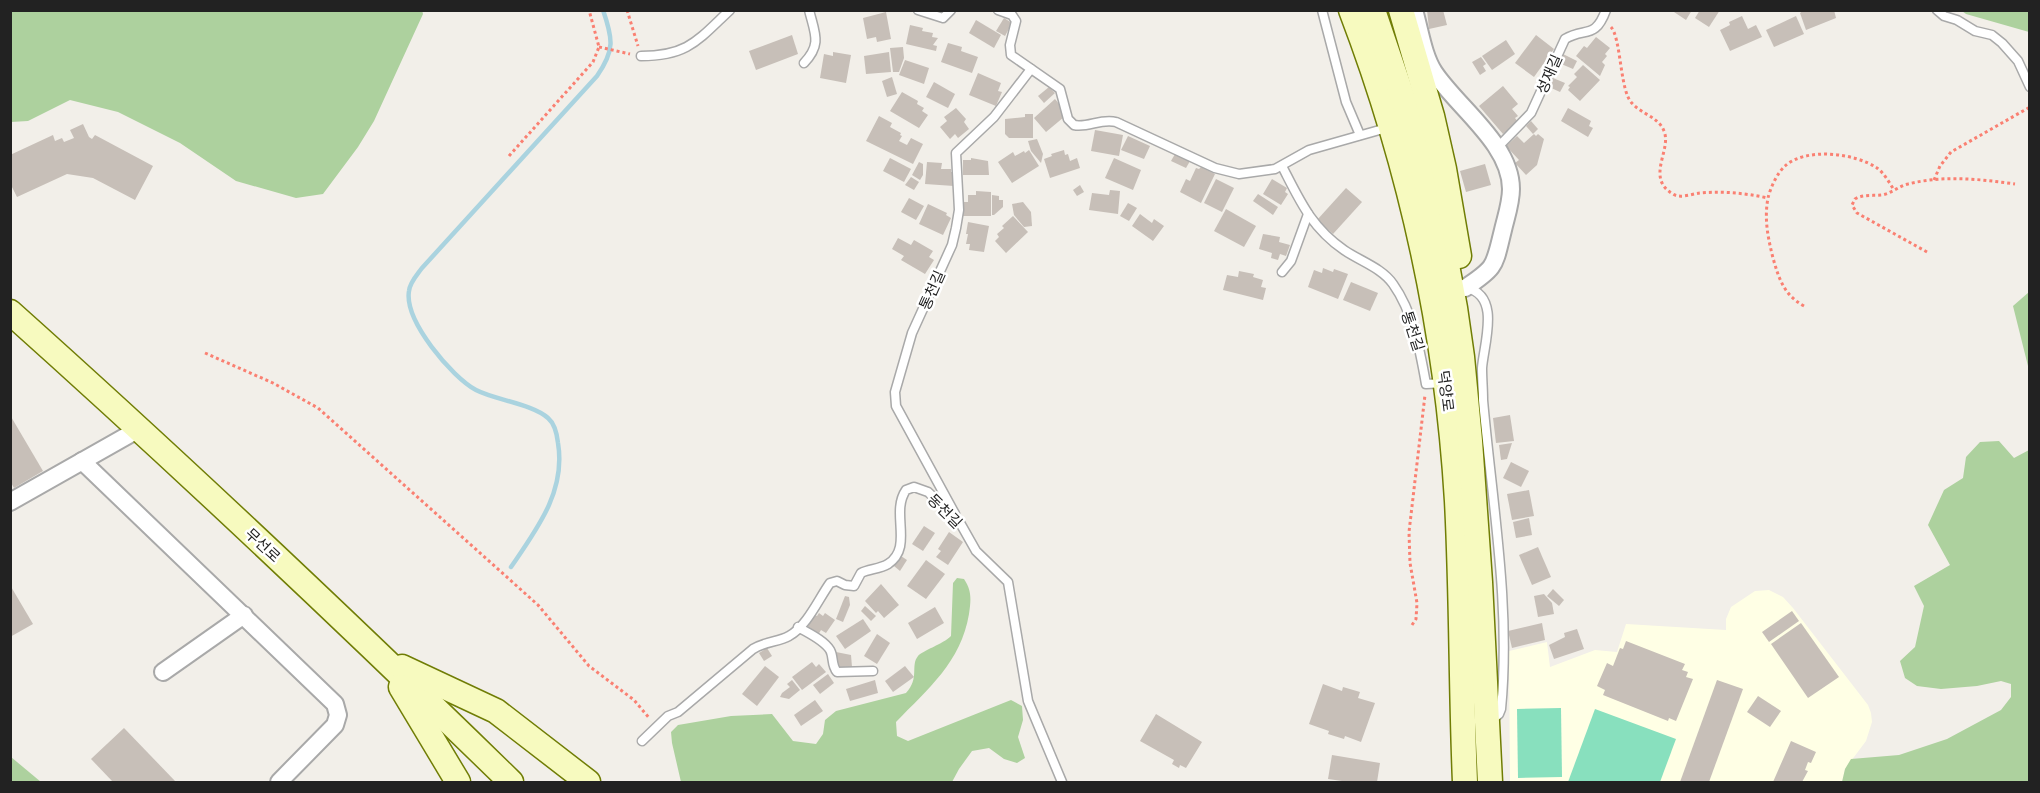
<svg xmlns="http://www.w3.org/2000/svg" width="2040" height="793" viewBox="0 0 2040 793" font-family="'Asap Condensed','Noto Sans KR',sans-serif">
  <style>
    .education { fill: #ffffe5 }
    .forest { fill: #add19e }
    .pitch { fill: #88e0be }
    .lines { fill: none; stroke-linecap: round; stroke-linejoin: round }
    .stream { stroke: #aad3df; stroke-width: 4.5 }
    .building { fill: #c7bfb8 }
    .lane-casing { stroke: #a9a9a9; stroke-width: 11 }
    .street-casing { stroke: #a9a9a9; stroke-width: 20 }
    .secondary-casing { stroke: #707d05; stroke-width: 27 }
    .path { stroke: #fa8072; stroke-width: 3; stroke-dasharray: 3 3; stroke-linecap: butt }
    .lane { stroke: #fff; stroke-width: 8 }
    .street { stroke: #fff; stroke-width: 16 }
    .secondary { stroke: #f7fabf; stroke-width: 24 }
    .labels { text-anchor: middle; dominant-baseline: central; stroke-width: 5; stroke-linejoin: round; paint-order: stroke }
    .street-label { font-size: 15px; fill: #222; stroke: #fff }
  </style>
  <rect width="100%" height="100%" fill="#f2efe9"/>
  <!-- education -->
  <path class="education" d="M1769,590L1783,597L1793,608L1868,705L1871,713L1872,722L1866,741L1845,769L1842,782H1510L1509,651L1547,642L1550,667L1595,650L1617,652L1626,624L1726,630V619L1731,607L1755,591Z"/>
  <!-- forest -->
  <g class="forest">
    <path d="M11,10H422L423,14L374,121L358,147L323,194L296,198L236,181L180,143L118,112L70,100L28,121L11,122Z"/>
    <path d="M1962,11H2029V32L1966,14Z"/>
    <path d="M2029,292V370L2013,306Z"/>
    <path d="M1999,441L2014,458L2029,450V782H1842L1845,769L1851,759L1899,755L1947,739L2001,710L2011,697V684L2001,681L1977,686L1941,689L1917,686L1905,678L1900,661L1915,647L1924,606L1914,586L1950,565L1928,525L1944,490L1963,478L1966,457L1980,442Z"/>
    <path d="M957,578L964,579C972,591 971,600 969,614C961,662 928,689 896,722L897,736L908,741L1011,700L1022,706L1023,720L1018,737L1025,758L1017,763L1004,759L989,748L972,751L959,769L952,782H681L672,743L671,732L678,725L731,716L772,714L793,741L816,744L823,734L825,720L836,711L906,693C920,678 910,666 918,656C922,651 943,644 951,636L953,583Z"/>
    <path d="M10,757H11L41,782H11Z"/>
  </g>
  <!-- pitch -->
  <g class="pitch">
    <path d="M1561,708L1562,777L1518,778L1517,709Z"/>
    <path d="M1595,709L1676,739L1660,782H1568Z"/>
  </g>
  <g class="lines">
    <!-- stream -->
    <path class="stream" d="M511,567C537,529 566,491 558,443C557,434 555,424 548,418C533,404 495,400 476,390C452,377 404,321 409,291C410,282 417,275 422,268L597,76C615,50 613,39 603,10"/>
  </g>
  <!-- building -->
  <g class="building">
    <path d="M1427,10H1443L1447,25L1429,29Z"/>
    <path d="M1671,10H1692L1686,20Z"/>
    <path d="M1700,10H1720L1709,27L1695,18Z"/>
    <path d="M1804,10H1834L1836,18L1806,30L1800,13Z"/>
    <path d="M886,12L891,39L877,42L876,37L867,39L863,18Z"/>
    <path d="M1742,16L1748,29L1756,25L1762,37L1730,51L1720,30L1730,25L1729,22Z"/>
    <path d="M1796,16L1804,34L1774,47L1766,30Z"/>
    <path d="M1004,18L1012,23L1005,36L996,31Z"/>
    <path d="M976,20L1001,35L994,48L969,33Z"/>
    <path d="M910,25L923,28L922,31L933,33L932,37L938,38L933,45L937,46L936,51L906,44Z"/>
    <path d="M792,35L798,54L756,70L749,51Z"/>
    <path d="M1536,35L1554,49L1534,77L1515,63Z"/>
    <path d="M1596,37L1610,48L1605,54L1607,56L1602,62L1605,65L1600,76L1576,56L1584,46L1587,48Z"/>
    <path d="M1506,40L1515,54L1492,70L1482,56Z"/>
    <path d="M948,43L962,47L961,51L978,57L972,73L941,62Z"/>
    <path d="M903,47L904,58L899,72H893L890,48Z"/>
    <path d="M833,52L851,55L846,83L820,78L824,54L833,56Z"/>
    <path d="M889,52L891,72L866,74L864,56Z"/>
    <path d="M1563,54L1577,61L1573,69L1559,63Z"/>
    <path d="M1481,57L1486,64L1483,66L1486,71L1480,75L1472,62Z"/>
    <path d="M905,60L929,68L924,84L899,75Z"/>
    <path d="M1583,65L1600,80L1580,101L1568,90L1570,87L1568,86L1577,77L1574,74Z"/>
    <path d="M978,73L1001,83L998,91L1002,92L996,106L969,95Z"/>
    <path d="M892,77L897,94L887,97L882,81Z"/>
    <path d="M1553,78L1565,83L1560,92L1549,87Z"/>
    <path d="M934,82L955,94L948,108L926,97Z"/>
    <path d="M1503,86L1518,104L1512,109L1518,116L1515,118L1518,122L1503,134L1479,106Z"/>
    <path d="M1049,87L1055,93L1044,103L1038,96Z"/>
    <path d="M902,92L918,101L917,104L924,108L922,111L928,115L919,128L890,111Z"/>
    <path d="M1055,99L1060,105L1064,117L1046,132L1034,118Z"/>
    <path d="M956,108L966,119L964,122L969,129L958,138L955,134L950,139L940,127L947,121L944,117Z"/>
    <path d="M1568,108L1591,121L1589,126L1593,128L1588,137L1561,121Z"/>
    <path d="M1025,114H1033V138H1009L1005,134V119L1025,117Z"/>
    <path d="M879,116L892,123L890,127L901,133L900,135L902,136L899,141L907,145L911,138L923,144L913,164L866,141Z"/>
    <path d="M1531,121L1538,129L1533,134L1526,126Z"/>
    <path d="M83,124L89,137L92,139L95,135L153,166L135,200L93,178L67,174L17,197L10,183V155L53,135L55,141L62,138L64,142L74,138L70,130Z"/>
    <path d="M1095,130L1123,135L1119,156L1091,151Z"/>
    <path d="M1534,134L1536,136L1538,134L1544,139L1537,165L1526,175L1515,163L1519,160L1506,146L1517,136L1524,143Z"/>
    <path d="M1128,136L1150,146L1144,159L1121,150Z"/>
    <path d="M1037,139L1043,154L1041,163L1031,151L1028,141Z"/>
    <path d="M1029,150L1039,166L1012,183L998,162L1013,152L1015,156L1024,151L1025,153Z"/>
    <path d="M1064,150L1065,155L1068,154L1070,161L1077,158L1080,168L1050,178L1044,159L1052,156L1051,154Z"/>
    <path d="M1175,154L1190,161L1186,168L1171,161Z"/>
    <path d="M890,158L911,169L904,182L883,171Z"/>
    <path d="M971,158L988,161L989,175H963V160H971Z"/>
    <path d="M1114,158L1141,170L1133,190L1105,178Z"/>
    <path d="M919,162L923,164V175L920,180L912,175Z"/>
    <path d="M927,162L942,163L941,169H951V172H955L954,186L925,184Z"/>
    <path d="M1485,164L1491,185L1466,192L1460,171Z"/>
    <path d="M1201,167L1215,174L1201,203L1180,192L1186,179L1190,181L1196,168L1199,169Z"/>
    <path d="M911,177L919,182L914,190L905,185Z"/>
    <path d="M1216,179L1234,188L1222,212L1204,203Z"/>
    <path d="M1272,179L1287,188L1285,192L1288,194L1281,205L1263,194Z"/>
    <path d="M1080,185L1084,192L1077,196L1073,190Z"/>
    <path d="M1346,188L1362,202L1333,234L1317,220Z"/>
    <path d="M1110,190L1120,191L1118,214L1089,210L1092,193L1109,195Z"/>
    <path d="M976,191L991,192V216H963V202H968V195H976Z"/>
    <path d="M1258,194L1278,207L1273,215L1253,201Z"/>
    <path d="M992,195L999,196V200H1003V207L994,215H992Z"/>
    <path d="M909,198L924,206L916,220L901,212Z"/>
    <path d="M1023,202L1031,212L1032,226L1024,227L1014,215L1012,204Z"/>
    <path d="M1128,203L1137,208L1129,221L1120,216Z"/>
    <path d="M928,204L947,213L946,215L951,218L943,235L919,224Z"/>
    <path d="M1226,209L1256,226L1244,247L1214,231Z"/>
    <path d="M1140,214L1152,223L1154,219L1164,226L1153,241L1132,226Z"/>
    <path d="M1013,216L1028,232L1006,253L995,241L999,237L997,234L1004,228L1002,226Z"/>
    <path d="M968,222L989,226L984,252L969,250L970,244H966L968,234H966Z"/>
    <path d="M1263,234L1280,237L1279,242L1290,245L1286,256L1280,254L1278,260L1271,258L1272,253L1259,249Z"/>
    <path d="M898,238L911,245L914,240L933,251L929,257L934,260L925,274L901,260L904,256L892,249Z"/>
    <path d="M1323,268L1333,272L1334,269L1348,274L1338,299L1308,287L1314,270L1322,273Z"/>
    <path d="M1239,271L1254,274L1253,277L1263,280L1261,287L1266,288L1263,300L1223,290L1227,275L1238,277Z"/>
    <path d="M1351,282L1378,293L1370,311L1343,300Z"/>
    <path d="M10,415L43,471L14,488L10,481Z"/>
    <path d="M1510,415L1514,441L1496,443L1493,418Z"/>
    <path d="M1512,443L1507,459L1501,460L1499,445Z"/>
    <path d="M1511,462L1529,471L1521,487L1503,478Z"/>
    <path d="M1529,490L1534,516L1512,520L1507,494Z"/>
    <path d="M1529,518L1532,535L1516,538L1513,522Z"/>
    <path d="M924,526L935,533L923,551L912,544Z"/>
    <path d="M949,532L963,542L948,565L936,557L941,551L938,549Z"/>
    <path d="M1538,547L1551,577L1532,585L1519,555Z"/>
    <path d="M901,556L907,560L900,571L894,566Z"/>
    <path d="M926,560L945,574L926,599L907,586Z"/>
    <path d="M881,584L899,605L884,618L878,611L876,613L865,601Z"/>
    <path d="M10,585L33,624L10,637Z"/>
    <path d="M1553,589L1564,600L1559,606L1547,596Z"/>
    <path d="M1544,594L1552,603L1554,614L1538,617L1534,596Z"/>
    <path d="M845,596L849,597L850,605L843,622L836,619Z"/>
    <path d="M865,606L876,616L871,621L861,611Z"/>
    <path d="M935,607L944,623L917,639L908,623Z"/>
    <path d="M1792,611L1799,621L1769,642L1762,632Z"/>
    <path d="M819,613L823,616L825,613L835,620L826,633L821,630L818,635L807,628L815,615L817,616Z"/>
    <path d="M863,619L871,631L845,649L836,636Z"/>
    <path d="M1542,623L1545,640L1512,648L1508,631Z"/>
    <path d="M1801,623L1839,677L1808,698L1771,644Z"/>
    <path d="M1577,629L1584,649L1554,659L1549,645L1565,637L1564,633Z"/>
    <path d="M877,634L890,643L877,664L864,656Z"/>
    <path d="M1626,641L1685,664L1682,670L1688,672L1686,677L1693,679L1676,721L1669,718L1668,721L1603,695L1605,690L1597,686L1607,663L1613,666L1620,648L1623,649Z"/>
    <path d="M767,648L772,656L764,661L759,653Z"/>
    <path d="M836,652L851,655L852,667L837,669L834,664Z"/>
    <path d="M812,662L816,667L819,664L826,672L802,690L792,677Z"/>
    <path d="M765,666L779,677L757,706L742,694Z"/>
    <path d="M905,666L914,677L893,692L885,681Z"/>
    <path d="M828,674L834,683L820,694L813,685Z"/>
    <path d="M792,680L800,690L789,699L780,697L782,693L790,687L787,684Z"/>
    <path d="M875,680L878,693L850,701L846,689Z"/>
    <path d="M1717,680L1743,689L1709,782H1680Z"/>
    <path d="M1323,684L1342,691L1343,687L1360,692L1358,698L1375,703L1361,742L1345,736L1344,739L1328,734L1329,731L1309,724Z"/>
    <path d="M1758,696L1781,711L1770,727L1747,712Z"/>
    <path d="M815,700L823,711L801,726L794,715Z"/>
    <path d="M1156,714L1202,742L1186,768L1180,765L1179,768L1172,764L1174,760L1140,741Z"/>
    <path d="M124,728L176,782H113L91,759Z"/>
    <path d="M1791,741L1816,752L1811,763L1808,762L1805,770L1808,771L1802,782H1773Z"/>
    <path d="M1332,755L1380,763L1377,782H1349L1328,779Z"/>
  </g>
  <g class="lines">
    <!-- lane casing -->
    <g class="lane-casing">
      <g id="lane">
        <path d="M918,10L943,18L951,10"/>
        <path d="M998,10L1012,15L1016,21L1010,45L1011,55L1060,89L1068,119L1074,125C1088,128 1101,118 1116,122L1215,168L1239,174L1275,169L1309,150L1390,127"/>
        <path d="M1322,10L1346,102L1360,135"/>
        <path d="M1937,10L1944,16L1957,20L1975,31L1992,35L2002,43L2018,61L2030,87"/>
        <path d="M641,56C688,56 698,40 730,10"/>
        <path d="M804,63C822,44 815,34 809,10"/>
        <path d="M1497,148L1531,113L1565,39C1585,27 1595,40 1606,10"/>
        <path d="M1282,166C1300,201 1311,227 1344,250C1360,261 1382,268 1393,284C1413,312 1420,350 1426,384L1445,383"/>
        <path d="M1282,272L1291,261L1308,214"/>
        <path d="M1467,288C1501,296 1484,343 1482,368C1482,379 1483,389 1483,400C1492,502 1511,606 1501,709L1499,714L1491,721"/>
        <path d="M955,514L896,406L895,392L912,333L952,245L956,228L959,210L956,153L994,117L1031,69"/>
        <path d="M798,627C808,633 824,640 830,650C834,657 831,665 837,672L873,671"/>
        <path d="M642,741L668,716L678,712L753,649C766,641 779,642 789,636C807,626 818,600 830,583L837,581L845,585L854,586L861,573C869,569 880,569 888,564C914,547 890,513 906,490L914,487L928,492L959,521L976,551L1008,582L1028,701L1062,782"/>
      </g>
    </g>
    <!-- street casing -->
    <g class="street-casing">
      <g id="street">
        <path d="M1414,10C1420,30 1423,55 1434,72C1457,107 1511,144 1511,189C1511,203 1506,217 1503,230C1494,266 1497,267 1465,288"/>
        <path d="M82,461L335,704L338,715L335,725L279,782"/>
        <path d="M10,502L139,429"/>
        <path d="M163,672L244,615"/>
      </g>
    </g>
    <!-- secondary casing -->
    <g class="secondary-casing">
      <g id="secondary">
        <path d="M1351,10C1411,167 1447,334 1457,501C1462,595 1461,689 1465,782"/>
        <path d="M1373,10L1411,122L1446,260L1455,308L1462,357L1470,441L1480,582L1490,782"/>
        <path d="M1401,10L1432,116L1444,169L1459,256"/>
        <path d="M10,312C181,465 347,622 511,782"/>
        <path d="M402,667L496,711L588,782"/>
        <path d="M401,687L458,782"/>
      </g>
    </g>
    <!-- path -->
    <g class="path">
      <path d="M627,10L638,46"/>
      <path d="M1611,27C1620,37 1620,79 1628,97C1635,113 1658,115 1664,131C1672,150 1645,178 1673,194C1680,199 1691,194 1700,193C1723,191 1744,193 1768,198"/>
      <path d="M599,47L630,54"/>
      <path d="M509,156L593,62L599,47L589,10"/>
      <path d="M1934,180L1940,166L1951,152L2030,107"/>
      <path d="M1927,252L1857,213L1852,205L1855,199C1863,194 1873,196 1882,195C1892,193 1899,186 1908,184C1944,175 1979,179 2015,184"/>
      <path d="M1804,306C1784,295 1779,279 1773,258C1768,238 1764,219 1768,198C1770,189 1777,173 1785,166C1806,147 1855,153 1877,168C1884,173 1889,182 1894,190"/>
      <path d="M205,353L273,383L318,408L538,605L589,666L634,700L650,719"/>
      <path d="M1412,625L1416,619L1417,603L1410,563L1409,532L1425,395"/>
    </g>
    <!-- lane -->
    <use href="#lane" class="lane"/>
    <!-- street -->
    <use href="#street" class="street"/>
    <!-- secondary -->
    <use href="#secondary" class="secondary"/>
  </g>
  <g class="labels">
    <!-- street labels -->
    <g class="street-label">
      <text transform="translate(1549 74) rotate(-66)">성재길</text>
      <text transform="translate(932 290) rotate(-66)">통천길</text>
      <text transform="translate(1413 331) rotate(72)">통천길</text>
      <text transform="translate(1446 391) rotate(83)">덕양로</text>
      <text transform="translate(945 511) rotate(45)">동천길</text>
      <text transform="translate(263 545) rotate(43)">무선로</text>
    </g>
  </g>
  <!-- border -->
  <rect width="2040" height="793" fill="none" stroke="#222222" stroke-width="24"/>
</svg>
